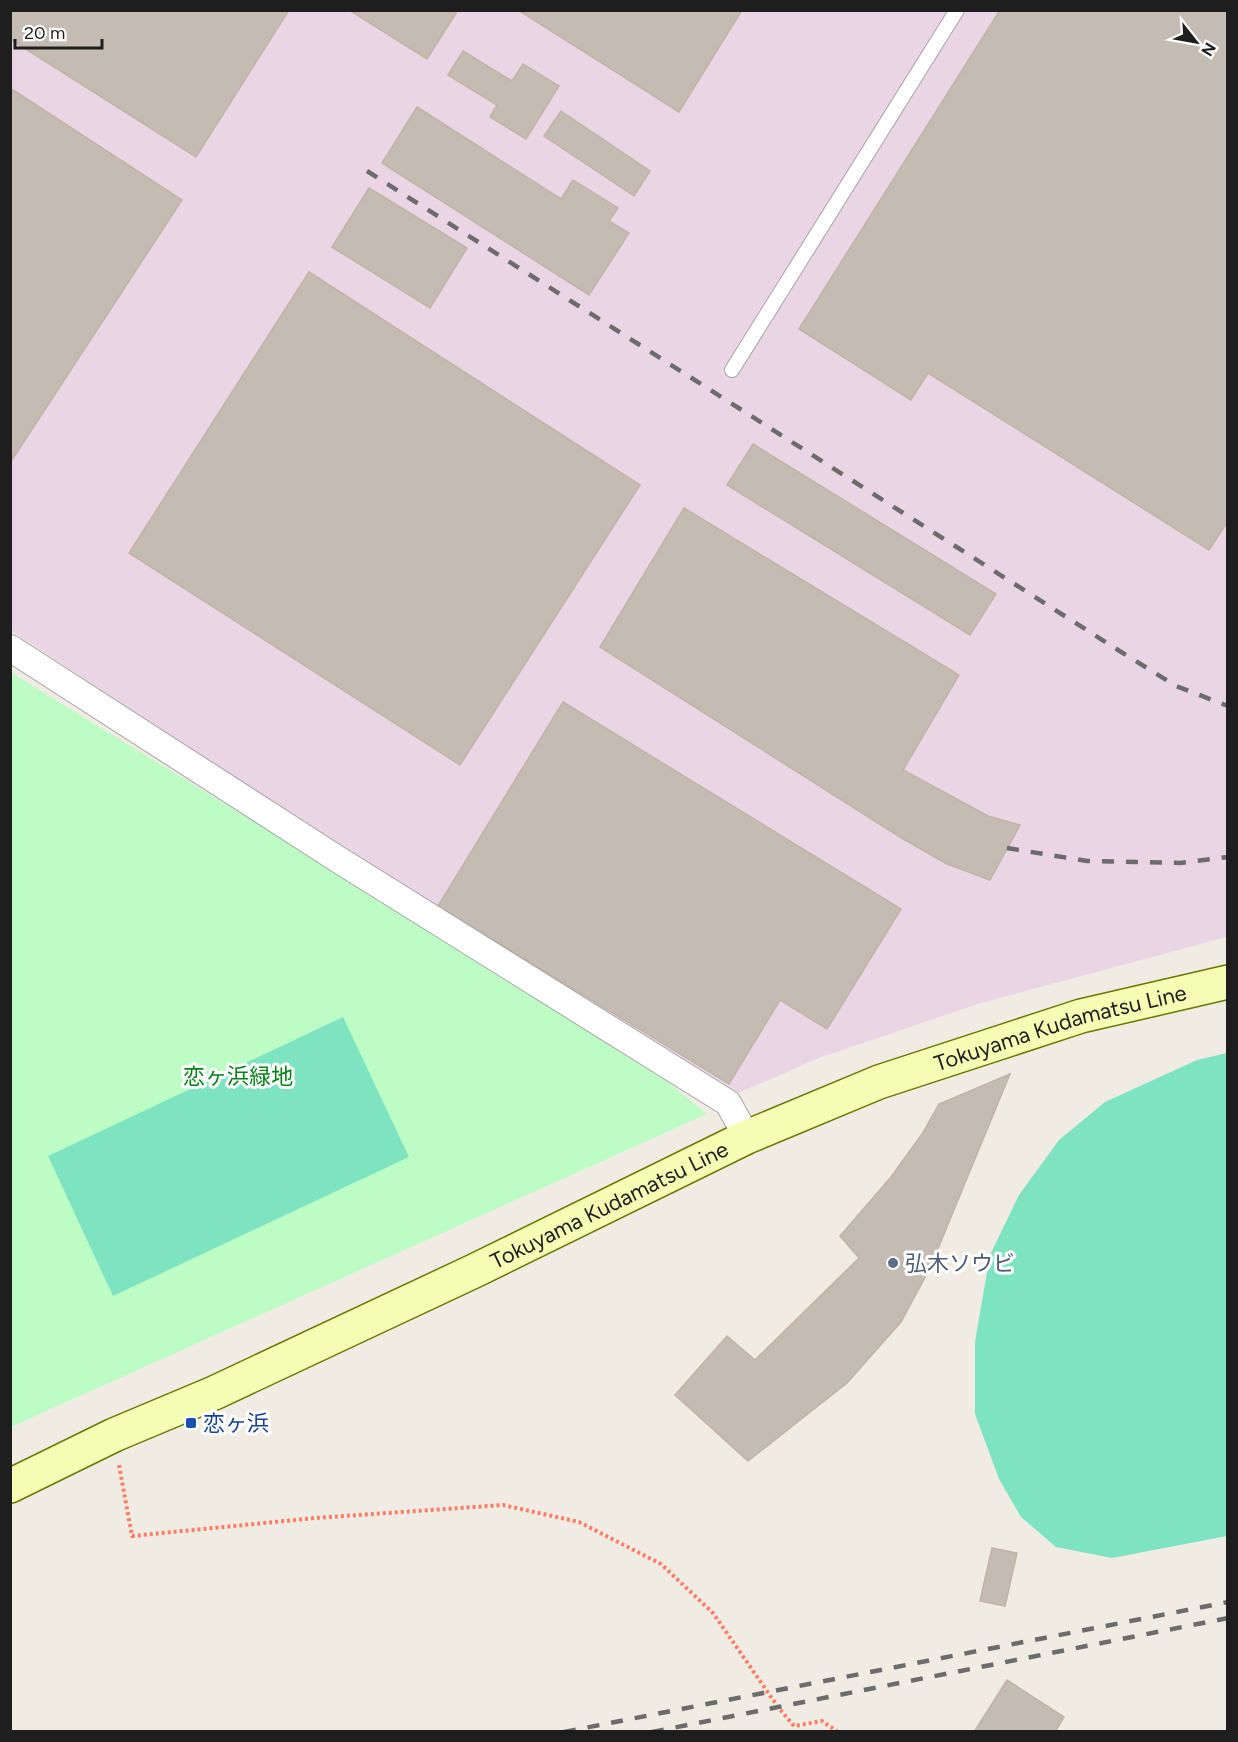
<svg xmlns="http://www.w3.org/2000/svg" width="1238" height="1742" viewBox="0 0 1238 1742" font-family="Figtree,'Noto Sans JP',sans-serif">
  <style>
    .industrial { fill: #e9d5e4 }
    .park { fill: #befcc6 }
    .pitch { fill: #7de3c1 }
    .building { fill: #c4bcb3; stroke: #c2b3a5; stroke-width: 1.5 }
    .lines { fill: none; stroke-linecap: round; stroke-linejoin: round }
    .lane-casing { stroke: #a5a5a5; stroke-width: 16 }
    .street-casing { stroke: #a5a5a5; stroke-width: 28 }
    .secondary-casing { stroke: #667a00; stroke-width: 36 }
    .path { stroke: #ff7d65; stroke-width: 4; stroke-dasharray: 3 3; stroke-linecap: butt }
    .lane { stroke: #fff; stroke-width: 14 }
    .street { stroke: #fff; stroke-width: 26 }
    .secondary { stroke: #f5fdb5; stroke-width: 33 }
    .rail { stroke: #6c6c6c; stroke-width: 4.5; stroke-dasharray: 12 12; stroke-linecap: butt }
    .service-dot { fill: #5c6f8a; stroke: #fff; stroke-width: 2 }
    .transit-dot { fill: #1a4fb4; stroke: #fff; stroke-width: 2 }
    .labels { text-anchor: middle; dominant-baseline: central; stroke-width: 6; stroke-linejoin: round; paint-order: stroke }
    .street-label { font-size: 22px; fill: #1e1e1e; stroke: #fff }
    .park-label { font-size: 22px; fill: #068217; stroke: #fff }
    .service-label { font-size: 22px; fill: #4e5e75; stroke: #fff; text-anchor: start }
    .transit-label { font-size: 22px; fill: #164399; stroke: #fff; text-anchor: start }
  </style>
  <rect width="100%" height="100%" fill="#f0ece4"/>
  <!-- industrial -->
  <path class="industrial" d="M10,11H1227V937L981,1003L819,1058L738,1093L431,906L11,631Z"/>
  <!-- park -->
  <path class="park" d="M10,672L637,1057L707,1114L11,1427Z"/>
  <!-- pitch -->
  <g class="pitch">
    <path d="M343,1017L409,1157L113,1296L48,1156Z"/>
    <path d="M1227,1053V1536L1112,1558L1056,1547L1021,1517L999,1479L975,1414V1342L990,1255L1019,1195L1059,1140L1105,1102L1197,1060Z"/>
  </g>
  <!-- building -->
  <g class="building">
    <path d="M10,10H289L196,157L10,39Z"/>
    <path d="M349,10H458L427,59Z"/>
    <path d="M518,10H742L679,112Z"/>
    <path d="M1000,10H1228V521L1209,550L928,373L911,400L799,329Z"/>
    <path d="M463,51L512,81L523,64L559,86L526,139L490,117L497,105L448,75Z"/>
    <path d="M10,88L182,200L10,463Z"/>
    <path d="M417,107L561,199L573,180L618,208L609,221L629,233L589,295L382,163Z"/>
    <path d="M561,111L650,171L634,196L544,136Z"/>
    <path d="M369,188L467,248L430,308L332,247Z"/>
    <path d="M309,272L640,485L460,765L129,553Z"/>
    <path d="M753,444L996,594L970,635L727,485Z"/>
    <path d="M684,508L959,675L903,770L988,816L1020,825L990,880L947,864L900,837L600,647Z"/>
    <path d="M563,702L901,909L827,1029L780,1000L729,1084L438,906Z"/>
    <path d="M1010,1074L930,1268L901,1322L847,1383L748,1461L675,1395L727,1336L755,1360L859,1258L840,1236L891,1177L922,1134L939,1104Z"/>
    <path d="M992,1548L1017,1553L1005,1606L980,1601Z"/>
    <path d="M1007,1680L1064,1717L1055,1732H974Z"/>
  </g>
  <g class="lines">
    <!-- lane casing -->
    <g class="lane-casing">
      <path id="lane" d="M732,370L957,10"/>
    </g>
    <!-- street casing -->
    <g class="street-casing">
      <path id="street" d="M10,648L339,860L728,1103L747,1137"/>
    </g>
    <!-- secondary casing -->
    <g class="secondary-casing">
      <g id="secondary">
        <path id="s1" d="M10,1486L114,1435L214,1393L474,1271L747,1137L879,1082L1081,1016L1228,982"/>
      </g>
    </g>
    <!-- path -->
    <path class="path" d="M119,1465L132,1536L315,1518L503,1505L579,1522L661,1564L713,1613L778,1707L794,1726L822,1721L838,1732"/>
    <!-- lane -->
    <use href="#lane" class="lane"/>
    <!-- street -->
    <use href="#street" class="street"/>
    <!-- secondary -->
    <use href="#secondary" class="secondary"/>
    <!-- rail -->
    <g class="rail">
      <path d="M367,171L1118,650L1176,686L1228,706"/>
      <path d="M1007,848L1087,861L1180,863L1228,857"/>
      <path d="M564,1732L1228,1602"/>
      <path d="M652,1732L1228,1618"/>
    </g>
  </g>
  <!-- markers -->
  <circle class="service-dot" cx="893" cy="1263" r="6"/>
  <rect class="transit-dot" x="185" y="1417" width="12" height="12" rx="3"/>
  <g class="labels">
    <!-- street labels -->
    <g class="street-label">
      <text stroke="none"><textPath href="#s1" startOffset="1148">Tokuyama Kudamatsu Line</textPath></text>
      <text stroke="none"><textPath href="#s1" startOffset="662">Tokuyama Kudamatsu Line</textPath></text>
    </g>
    <!-- park labels -->
    <g class="park-label">
      <text x="238" y="1076">恋ヶ浜緑地</text>
    </g>
    <!-- service labels -->
    <g class="service-label">
      <text x="905" y="1263">弘木ソウビ</text>
    </g>
    <!-- transit labels -->
    <g class="transit-label">
      <text x="203" y="1423">恋ヶ浜</text>
    </g>
  </g>
  <!-- border -->
  <rect width="1238" height="1742" fill="none" stroke="#1e1e1e" stroke-width="24"/>
  <!-- north arrow -->
  <g transform="translate(1196 42) rotate(121)" stroke="#ffffff" stroke-width="4.5" paint-order="stroke">
  <path d="M0-4.5L10 22L0 15L-10 22Z" fill="#1e1e1e"/>
  <text y="-9" font-size="16" font-weight="bold" text-anchor="middle" fill="#1e1e1e">N</text>
  </g>
  <!-- scale -->
  <path d="M15 39v9h87v-9" fill="none" stroke="#1e1e1e" stroke-width="3"/>
  <text x="24" y="39" font-size="18" fill="#1e1e1e" stroke="#ffffff" stroke-width="4.5" paint-order="stroke">20 m</text>
</svg>
